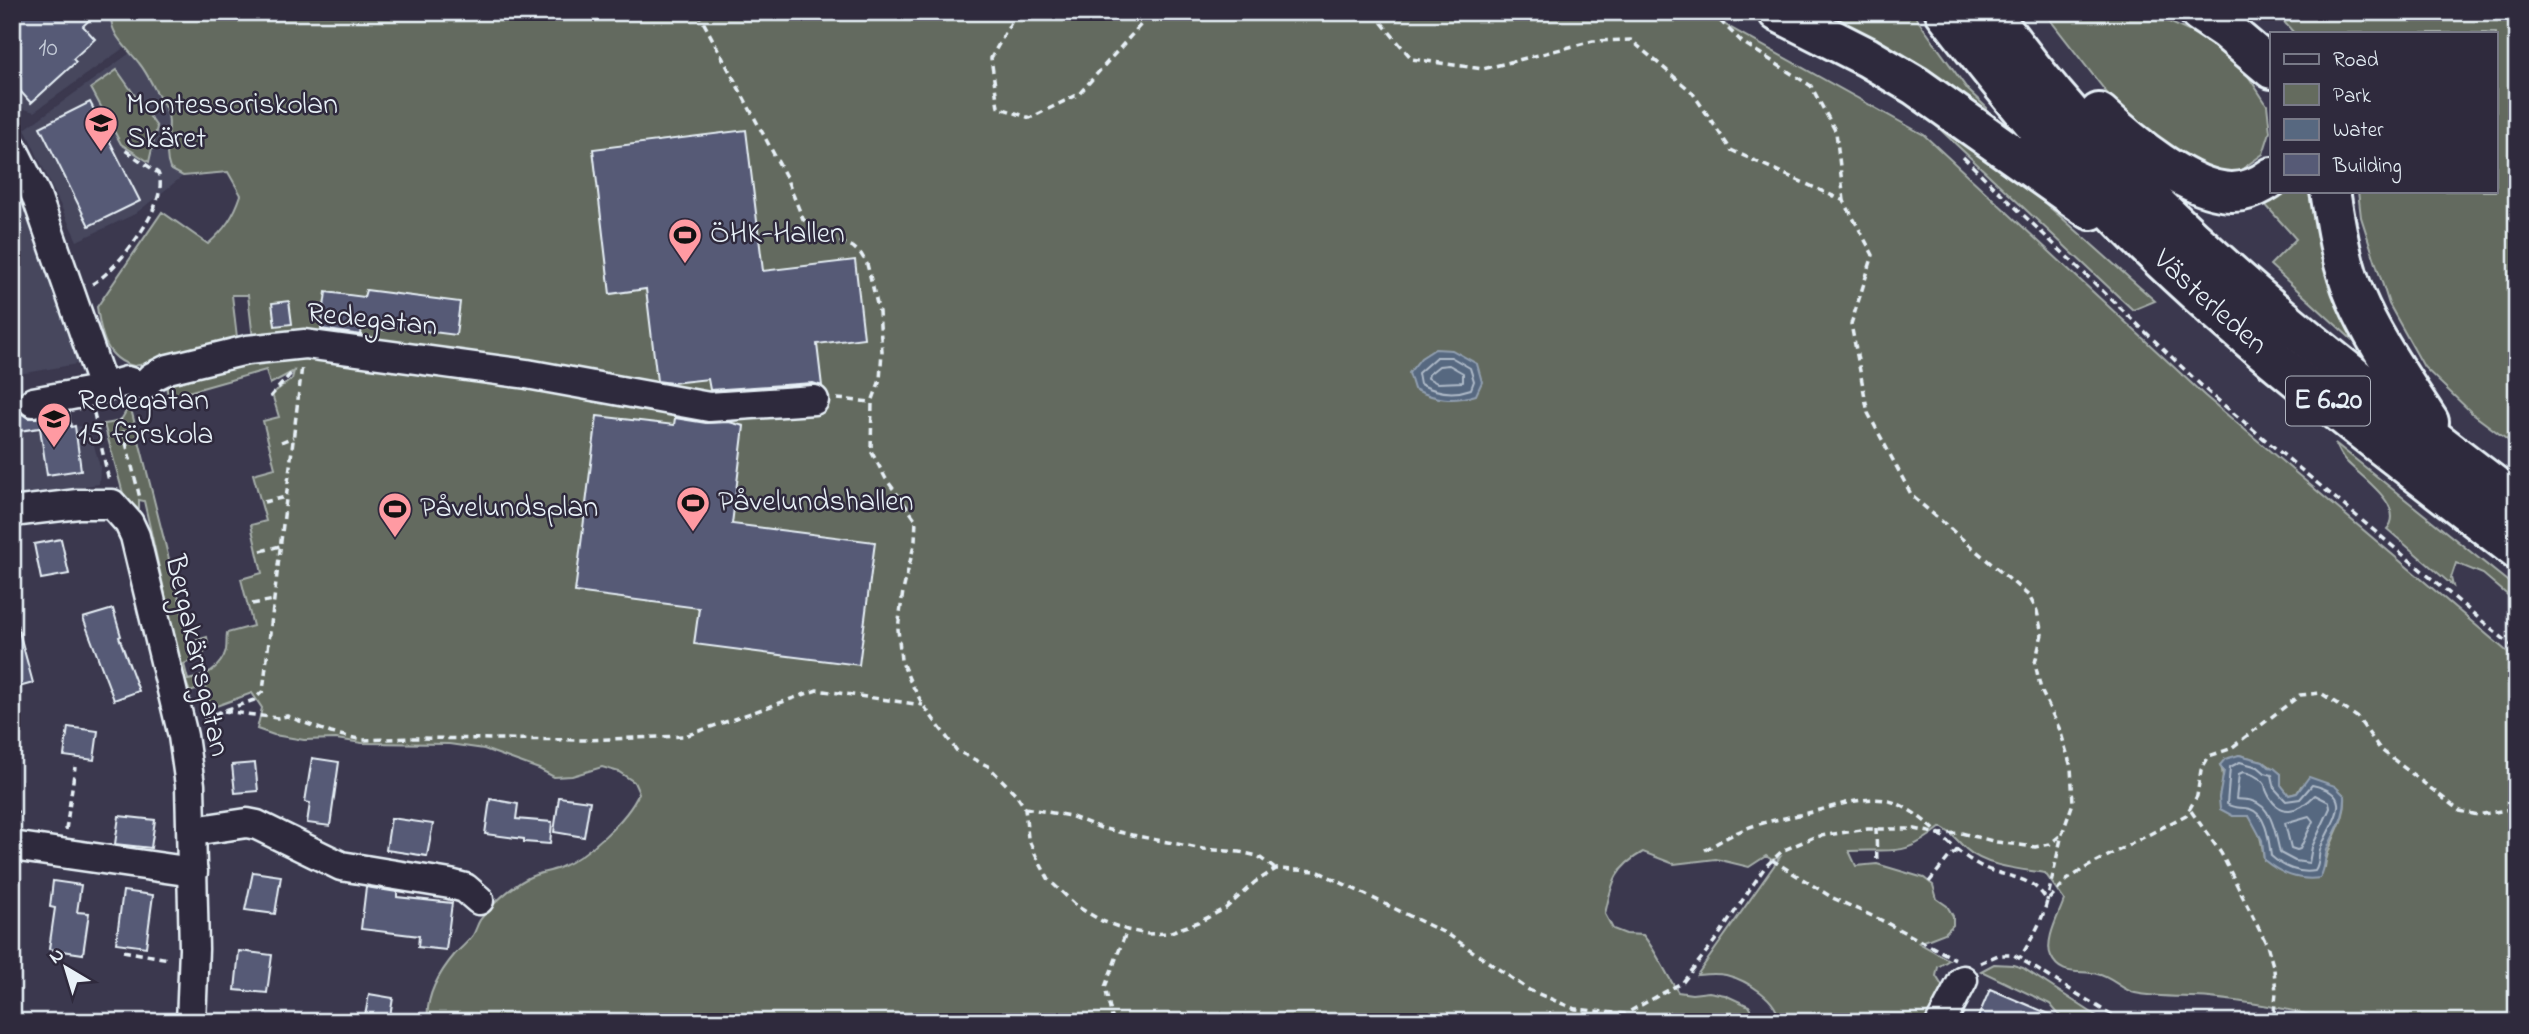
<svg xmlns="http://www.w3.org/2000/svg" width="2529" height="1034" viewBox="0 0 2529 1034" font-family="'Indie Flower',sans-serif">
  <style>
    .built { fill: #46465d }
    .green { fill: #646b5e; stroke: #a6aeab; stroke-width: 2; fill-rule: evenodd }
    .water { fill: #576880; stroke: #919fb0; stroke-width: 2 }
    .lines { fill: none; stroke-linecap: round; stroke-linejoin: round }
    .shore { stroke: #aebac8; stroke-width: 2 }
    .building { fill: #565a76; stroke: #e8f1f8; stroke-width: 2 }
    .minor-casing { stroke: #e8f1f8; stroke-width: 33 }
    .highway-casing { stroke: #e8f1f8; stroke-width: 44 }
    .path { stroke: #e8f1f8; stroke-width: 3.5; stroke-dasharray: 7 5; stroke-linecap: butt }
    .minor { stroke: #2f2a3d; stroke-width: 28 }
    .highway { stroke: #2f2a3d; stroke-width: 38 }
    .labels { text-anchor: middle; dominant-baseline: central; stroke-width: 5; stroke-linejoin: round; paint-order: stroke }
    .number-label { font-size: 26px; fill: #c4cbd8 }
    .shield { fill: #2f2a3d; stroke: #b0b5c0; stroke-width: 2 }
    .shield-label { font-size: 28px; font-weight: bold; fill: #e8f1f8 }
    .poi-label { font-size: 30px; fill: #e8f1f8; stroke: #2f2a3d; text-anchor: start }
    .street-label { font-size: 30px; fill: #e8f1f8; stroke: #2f2a3d }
  </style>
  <rect width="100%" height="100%" fill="#3b384e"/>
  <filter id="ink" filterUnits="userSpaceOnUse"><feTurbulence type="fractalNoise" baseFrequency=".0143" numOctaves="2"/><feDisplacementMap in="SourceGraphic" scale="14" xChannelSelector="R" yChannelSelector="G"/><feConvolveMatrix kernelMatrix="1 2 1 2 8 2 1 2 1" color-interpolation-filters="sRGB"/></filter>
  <g filter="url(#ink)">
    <!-- built -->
    <g class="built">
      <path d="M12,12H111L112,30L125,47L34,112L12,105Z"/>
      <path d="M130,53L139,63L166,108L169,122L165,145L170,169L183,176L135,214L77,241L25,129Z"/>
      <path d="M12,182L44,263L77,364L20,374L29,430L40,431L75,426L89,427L100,467L99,484L12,497Z"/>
    </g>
    <!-- green -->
    <g class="green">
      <path d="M111,12H1702L1924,135L2205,396L2517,660V1022H2331C2296,1009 2248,1002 2210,998C2186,996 2159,998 2135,993C2122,990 2112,977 2097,974C2080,970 2060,977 2051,956C2044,941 2059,915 2064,900L2045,873C2020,869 1986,867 1966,849C1955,839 1955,835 1941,827C1901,859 1895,848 1849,851L1856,866L1877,864L1924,878L1933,885L1937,899L1947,906L1953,916V925L1945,933L1919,943L1949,960L1938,967L1936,976L1946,992L1938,1022H1779C1779,999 1746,980 1726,975C1716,973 1707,974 1697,975L1780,857L1772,860L1766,856L1749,867L1716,859L1674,864L1643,852C1614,868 1612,883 1605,914L1613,929L1626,934L1643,935C1657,952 1665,973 1678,992L1692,994L1709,992L1725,995L1749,1006L1759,1022H1226L1212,1016L1176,1022H428C425,998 439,973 455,954C461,948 468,942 473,935C476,930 477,925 480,920C492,904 511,887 528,878C538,873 549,872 559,868C587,856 627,820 639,793L634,782L619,772L602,767L572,776L554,777L539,769L484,749L449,744L362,743L336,739L304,740L274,735L257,729L262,708L252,693L211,708L205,687L190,692L183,674L144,501L139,500V510L124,497L104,424C128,421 119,419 130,405L190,642L207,637C211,656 197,657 184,664L188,680C205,677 221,668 226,650C227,644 226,639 227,633L253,626L241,579L262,573L251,525L266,521L253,474L275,468L263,421L279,417L272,394L292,379L294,371L270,384L266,370L170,397C165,391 166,385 168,379L255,357L248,295H232L238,346L134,366C105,359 101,334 97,307L162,212L208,244C225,229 234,216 241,195L228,172L183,176L170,169C161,146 176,125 164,105C155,92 149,75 139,63C126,46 109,35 111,12ZM2239,755L2262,761L2281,774V785L2289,795L2297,793L2301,786C2321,781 2330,781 2345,796C2347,823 2327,841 2325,867L2264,860C2262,843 2260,829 2249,816H2233L2219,798C2221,787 2226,775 2220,765Z"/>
      <path d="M1804,12H1912L1968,90L1987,108V119Z"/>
      <path d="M2044,12H2148L2199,36L2241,65L2267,105L2270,132L2263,154L2238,172H2215L2172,149L2114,102Z"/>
      <path d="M2275,12H2517V447L2474,415L2424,367L2389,304L2361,217L2358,191H2496V33H2294Z"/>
      <path d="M117,70L157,127L149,162L121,144L91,88Z"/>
      <path d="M1897,89L1972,141L2061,217L2155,301L2133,310Z"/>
      <path d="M2272,191H2320L2359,346L2270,265L2296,239L2263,202Z"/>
      <path d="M2335,443L2517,589V603L2483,574L2456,563L2451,578L2453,586L2387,529C2407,507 2361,477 2347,462C2341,457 2339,449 2335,443Z"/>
      <path d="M1994,964L2013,965L2023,968L2106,1022H2065L2050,1004L1981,971Z"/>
    </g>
    <!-- water -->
    <g class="water">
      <path d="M1435,349L1452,350L1477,364L1482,382L1476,395C1453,402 1436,400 1414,389L1409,373L1421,358Z"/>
      <path d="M2239,755L2263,761L2269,767L2274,768L2281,774V785L2289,795L2297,793L2309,777L2335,786L2345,796C2346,818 2334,831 2327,850C2324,861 2326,867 2320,878C2298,881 2281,874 2264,860L2262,840L2249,816H2233L2220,809L2219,798L2224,771L2220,765L2225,759Z"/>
    </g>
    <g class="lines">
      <!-- shore -->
      <g class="shore">
        <path d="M1436,357H1451L1470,368L1474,381L1471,389C1454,395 1437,393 1420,384L1418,373Z"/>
        <path d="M1449,365L1463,373V382L1437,383L1428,378L1429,374L1439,366Z"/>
        <path d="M2240,762L2258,767L2265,773L2272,775L2275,789L2286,801L2300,799L2312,785C2360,795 2329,823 2320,850C2318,857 2320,864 2315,871C2299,874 2283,867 2271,856C2269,842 2267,814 2250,809C2241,806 2236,810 2227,804L2230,767Z"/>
        <path d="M2243,772C2251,773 2257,776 2263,782C2267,786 2264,786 2267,792C2279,819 2299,812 2315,795L2329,802L2330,808L2312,847L2309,863L2295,861L2280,853C2276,837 2273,806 2252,801C2247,799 2241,800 2236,799L2239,774Z"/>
        <path d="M2309,816L2313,821L2300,849L2297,850L2291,848L2285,823Z"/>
      </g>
    </g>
    <!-- building -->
    <g class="building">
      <path d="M12,12H98L83,26L95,39L73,59L76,62L31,103L12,82Z"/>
      <path d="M90,102L140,201L89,226L40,127Z"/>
      <path d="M746,130L763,271L855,260L864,338L817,344L822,386L813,383L710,390L708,379L672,383L657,381L646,289L610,294L593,149Z"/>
      <path d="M366,290L460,302L456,335L386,326V330L362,327L361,335L321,329L326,292L364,297Z"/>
      <path d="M289,301L292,324L275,326L272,303Z"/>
      <path d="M69,412L71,427L75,426L81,470L47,475L40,428L12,432V416L22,414L28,418H36Z"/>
      <path d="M597,416L674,425L675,418L706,423L729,422L744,426L732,524L875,542L859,665L694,644L699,608L575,592Z"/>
      <path d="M61,539L69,574L41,579L34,544Z"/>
      <path d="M113,609L121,636L119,637L139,691L114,700L83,618Z"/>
      <path d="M17,624L33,683L12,689V625Z"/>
      <path d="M68,727L98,731L94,760L64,756Z"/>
      <path d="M312,758L339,762L330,826L307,823L310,803L305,802Z"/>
      <path d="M255,763L258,791L235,793L232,765Z"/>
      <path d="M559,797L590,801L584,837L554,832Z"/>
      <path d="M490,799L518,804L516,819L552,822L550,844L524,842V839L485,834Z"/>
      <path d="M119,816L155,820L151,848L115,844Z"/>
      <path d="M391,818L433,824L427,856L386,850Z"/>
      <path d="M253,872L281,876L275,914L245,910Z"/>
      <path d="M53,881L81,885L77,912L89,913L83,954L49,949L55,908L50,907Z"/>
      <path d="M366,887L397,892V897L452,903L446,950L418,947L419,936L361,929Z"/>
      <path d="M123,891L153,895L146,947L116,943Z"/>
      <path d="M239,951L272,955L267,993L235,990Z"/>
      <path d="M1990,989L2068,1022H2009L1996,1016L1993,1022H1976Z"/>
      <path d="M369,994L393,998L389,1022H364Z"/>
    </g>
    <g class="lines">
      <!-- minor casing -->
      <g class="minor-casing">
        <g id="minor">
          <path d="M12,147L36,195L103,387"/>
          <path d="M33,402L88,392L127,381L143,386L152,377L168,369L247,350L305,344L527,374L709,407L814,400"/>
          <path d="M12,512L78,504H112L129,523L135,536L183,736L190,785L194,949L191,1022"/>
          <path d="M193,831L247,823L257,825L341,866L450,884L465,888L479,900"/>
          <path d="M12,846L193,872"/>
          <path d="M1941,1022L1963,980"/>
        </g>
      </g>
      <!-- highway casing -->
      <g class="highway-casing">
        <g id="highway">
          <path d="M1778,12L1867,57L1916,86L2091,210"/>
          <path id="s1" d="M1945,12C2007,93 2072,172 2145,244C2258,355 2392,453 2517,550"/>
          <path d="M1990,12C2129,209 2328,358 2517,503"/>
          <path d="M2199,12L2226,30L2272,69"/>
          <path d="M2099,113C2129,141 2189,192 2232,192C2247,192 2260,186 2272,177"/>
          <path d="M2330,191C2336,226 2341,263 2355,296C2374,341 2403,381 2429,422"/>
        </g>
      </g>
      <!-- path -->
      <g class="path">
        <path d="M698,12L785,175L803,219L813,230L853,247L861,254L867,264L879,312L882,351L880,380L872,402L871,451L886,479L916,520L915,541L903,591L898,629L901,660L910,681L923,705L957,751L988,766L1015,793L1025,808L1028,838L1036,856L1049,880L1078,907L1102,921L1127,930L1148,934L1168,933L1201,921L1226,908L1255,882L1276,869L1317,871L1449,935L1529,990L1575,1009L1625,1014L1683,982L1717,938L1765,867L1782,851L1814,837L1868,829H1915L1939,834L1961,833L1997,842L2035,847L2050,844L2062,834"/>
        <path d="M1017,12L991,58L998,107L1030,118L1079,94L1152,12"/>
        <path d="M1387,12L1382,23L1412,59L1483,69L1593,41L1631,40L1692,92L1731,150L1844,201L1873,255L1851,324L1868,413L1912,496L2029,596L2037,611L2042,634L2035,663L2041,690L2060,730L2071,767L2073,803L2062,834L2047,901"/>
        <path d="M1711,12L1742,42L1811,86L1836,132L1844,201"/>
        <path d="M1963,157L2207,391L2517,650"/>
        <path d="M92,284C116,272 172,201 158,173L122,148"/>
        <path d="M270,397L294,370"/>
        <path d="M837,399L871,402"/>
        <path d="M94,413L109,481"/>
        <path d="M120,419L140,498"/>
        <path d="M281,442L293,437"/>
        <path d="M264,502L286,497"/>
        <path d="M261,551L280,546"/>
        <path d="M252,604L274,600"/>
        <path d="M224,711L277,718L287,716L331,733L363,740L413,738L585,740L685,736L817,690L923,705"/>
        <path d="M203,718L254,700L263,691L302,366"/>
        <path d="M1025,808L1070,816L1101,828L1132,835L1203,849L1240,852L1258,856L1275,869"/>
        <path d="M12,811L21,813"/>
        <path d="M2191,811L2221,853L2267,945L2274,969L2276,993L2273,1022"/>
        <path d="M1876,828L1877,864"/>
        <path d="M66,830L75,767"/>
        <path d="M1705,850C1719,842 1732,834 1747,828C1766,821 1785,818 1804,814C1833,808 1869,791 1898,804C1929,818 1949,849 1979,865C2003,879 2032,873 2047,901C2042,922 2031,940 2020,958"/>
        <path d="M1772,860L1833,898L1881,920L1955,959"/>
        <path d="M1929,882L1949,857L1958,850"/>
        <path d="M2049,899L2067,880L2087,867L2186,815L2197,796L2201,770L2209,756L2230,749L2300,695L2321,693L2357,717L2380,749L2460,811L2478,815L2517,808"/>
        <path d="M123,951L169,959"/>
        <path d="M1980,963L1998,955H2014L2105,1011L2122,1019L2175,1022"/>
        <path d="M1113,1022L1105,987L1127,930"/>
      </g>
      <!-- minor -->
      <use href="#minor" class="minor"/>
      <!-- highway -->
      <use href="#highway" class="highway"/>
    </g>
  </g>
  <!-- icons -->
  <defs>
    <g id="school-pin" transform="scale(1.75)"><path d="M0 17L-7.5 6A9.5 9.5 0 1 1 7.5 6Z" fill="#ff9aa2" stroke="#2f2a3d"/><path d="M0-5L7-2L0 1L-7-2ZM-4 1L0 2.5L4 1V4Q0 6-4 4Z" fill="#111"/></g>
    <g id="stadium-pin" transform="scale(1.75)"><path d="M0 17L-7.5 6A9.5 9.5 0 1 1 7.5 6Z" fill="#ff9aa2" stroke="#2f2a3d"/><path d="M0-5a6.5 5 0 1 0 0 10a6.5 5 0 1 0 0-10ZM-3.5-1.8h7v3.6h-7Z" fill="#111"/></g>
  </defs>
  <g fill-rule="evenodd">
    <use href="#school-pin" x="101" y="123"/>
    <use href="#stadium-pin" x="685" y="235"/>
    <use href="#school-pin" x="54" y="419"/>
    <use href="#stadium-pin" x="693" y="503"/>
    <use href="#stadium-pin" x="395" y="509"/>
  </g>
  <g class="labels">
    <!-- number labels -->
    <g class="number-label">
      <text x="48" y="49">10</text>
    </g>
    <!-- shield labels -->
    <rect class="shield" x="2286" y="376.5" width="84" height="49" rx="5"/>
    <g class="shield-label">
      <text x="2328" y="401">E 6.20</text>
    </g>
    <!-- poi labels -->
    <g class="poi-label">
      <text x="126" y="106">Montessoriskolan<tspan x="126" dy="34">Skäret</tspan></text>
      <text x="710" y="235">ÖHK-Hallen</text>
      <text x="78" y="402">Redegatan<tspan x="78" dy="34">15 förskola</tspan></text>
      <text x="718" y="503">Påvelundshallen</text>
      <text x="420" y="509">Påvelundsplan</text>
    </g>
    <!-- street labels -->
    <g class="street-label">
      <text stroke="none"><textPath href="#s1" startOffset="394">Västerleden</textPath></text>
      <text transform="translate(372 321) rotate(6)">Redegatan</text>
      <text transform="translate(196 656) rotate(77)">Bergakärrsgatan</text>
    </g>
  </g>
  <!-- margin -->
  <rect width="2529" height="1034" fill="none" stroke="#2f2a3d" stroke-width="42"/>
  <rect x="21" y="21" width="2487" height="992" fill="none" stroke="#e8f1f8" stroke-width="2.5" filter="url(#ink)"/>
  <!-- legend -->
  <rect x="2270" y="32" width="228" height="161" fill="#2f2a3d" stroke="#797a88" stroke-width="2"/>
  <rect x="2284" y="54" width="35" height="10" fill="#2f2a3d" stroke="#797a88" stroke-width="2"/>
  <text x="2333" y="66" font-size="21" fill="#e8f1f8">Road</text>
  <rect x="2284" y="84" width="35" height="21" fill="#646b5e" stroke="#797a88" stroke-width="2"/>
  <text x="2333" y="102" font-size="21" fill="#e8f1f8">Park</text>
  <rect x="2284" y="119" width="35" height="21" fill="#576880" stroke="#797a88" stroke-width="2"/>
  <text x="2333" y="136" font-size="21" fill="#e8f1f8">Water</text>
  <rect x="2284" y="154" width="35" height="21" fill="#565a76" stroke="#797a88" stroke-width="2"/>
  <text x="2333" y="172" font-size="21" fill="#e8f1f8">Building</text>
  <!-- north arrow -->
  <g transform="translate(66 968) rotate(322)" stroke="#2f2a3d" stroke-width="5" paint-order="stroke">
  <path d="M0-5L12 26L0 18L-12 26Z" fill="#e8f1f8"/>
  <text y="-10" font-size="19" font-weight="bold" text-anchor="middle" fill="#e8f1f8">N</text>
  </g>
</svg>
